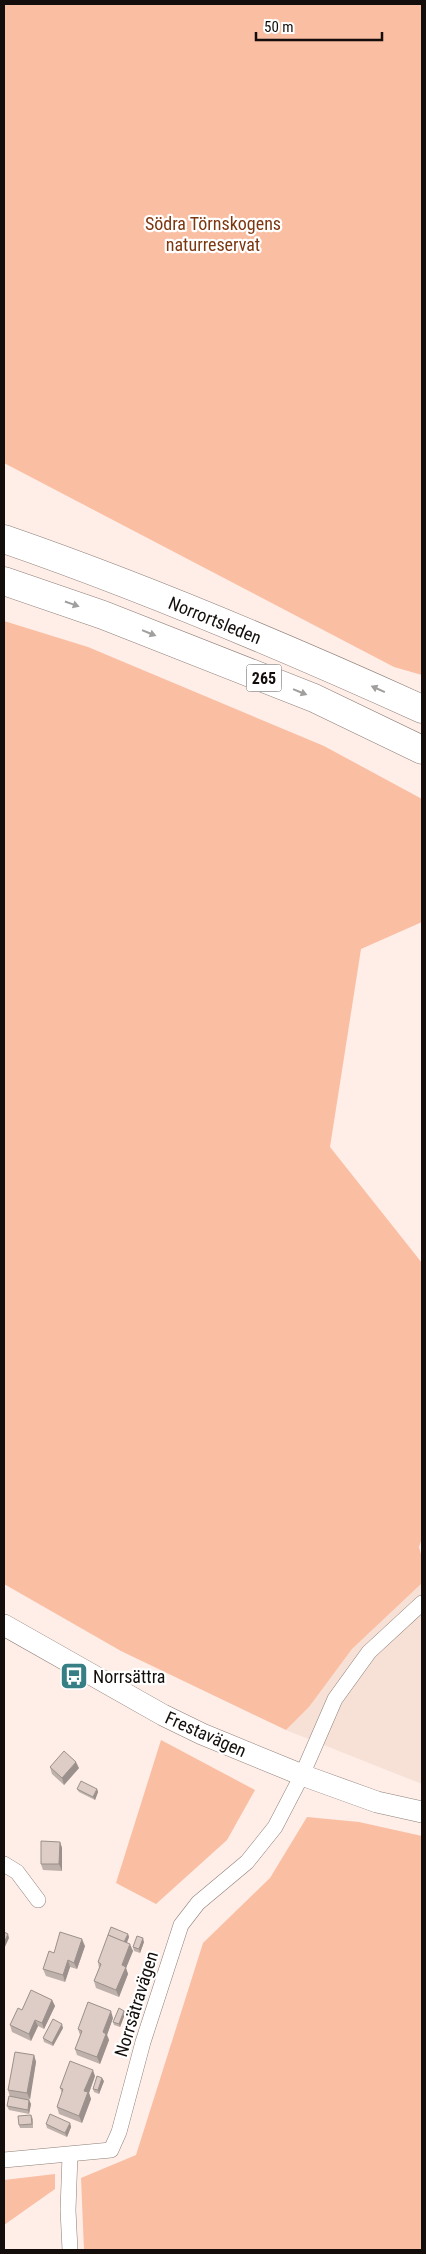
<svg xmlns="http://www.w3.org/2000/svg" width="426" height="2254" viewBox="0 0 426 2254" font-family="'Roboto Condensed',sans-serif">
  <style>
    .built { fill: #f7e0d5 }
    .green { fill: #fabea3 }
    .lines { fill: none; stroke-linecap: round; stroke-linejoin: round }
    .street-casing { stroke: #8d7f78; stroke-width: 16 }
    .secondary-casing { stroke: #8d7f78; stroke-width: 22 }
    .highway-casing { stroke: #8d7f78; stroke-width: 29 }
    .street { stroke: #fff; stroke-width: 15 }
    .secondary { stroke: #fff; stroke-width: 21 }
    .highway { stroke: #fff; stroke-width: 28 }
    .wall { fill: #beb0aa }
    .shaded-wall { fill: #9b908b }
    .building { fill: #ddcdc6; stroke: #9b908b }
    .oneway { fill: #a19f9d }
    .labels { text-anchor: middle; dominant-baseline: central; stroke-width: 4.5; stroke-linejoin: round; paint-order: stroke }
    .shield { fill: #fff; stroke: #5a5654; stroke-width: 1 }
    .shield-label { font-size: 16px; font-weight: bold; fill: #130e0b }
    .park-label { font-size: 18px; fill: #7d3710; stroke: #fff }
    .street-label { font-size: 18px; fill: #130e0b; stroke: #fff }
    .poi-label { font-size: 18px; fill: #130e0b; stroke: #fff; text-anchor: start }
  </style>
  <rect width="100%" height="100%" fill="#feeee7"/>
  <!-- built -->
  <path class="built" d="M422,1583V1784L286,1730L309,1707L352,1649Z"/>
  <!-- green -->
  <g class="green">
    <path d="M4,4H422V675L394,667L4,463Z"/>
    <path d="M4,621L88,647L324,746L422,799V922L361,949L330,1147L422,1263V1538L419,1547L422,1558V1583L352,1649L309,1707L286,1730L121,1651L4,1584Z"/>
    <path d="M161,1740L255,1790L227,1840L156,1904L116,1883Z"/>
    <path d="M307,1817L359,1822L422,1836V2250H84L81,2178L136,2155L203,1943L270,1878Z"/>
    <path d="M55,2174V2189L4,2225V2180Z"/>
  </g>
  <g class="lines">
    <!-- street casing -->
    <g class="street-casing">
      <g id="street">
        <path d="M4,1864L17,1872L38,1900"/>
        <path d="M70,2155L68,2210L70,2250"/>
        <path d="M4,2160L111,2150L119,2132L143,2042L181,1925L198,1903L247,1862L275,1827L302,1775L335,1699L369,1652L422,1603"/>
      </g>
    </g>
    <!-- secondary casing -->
    <g class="secondary-casing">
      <path id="secondary" d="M4,1625L163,1715L202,1734L302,1775L377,1802L422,1812"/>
    </g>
    <!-- highway casing -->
    <g class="highway-casing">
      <g id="highway">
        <path d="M4,539C146,588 285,647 422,709"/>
        <path d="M4,581L103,615L314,698L422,750"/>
      </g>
    </g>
    <!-- street -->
    <use href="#street" class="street"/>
    <!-- secondary -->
    <use href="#secondary" class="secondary"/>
    <!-- highway -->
    <use href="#highway" class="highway"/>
  </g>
  <!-- wall -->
  <g class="wall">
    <path d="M50,1767L79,1768L64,1785L52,1774Z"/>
    <path d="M77,1789H97L98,1792L95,1800L79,1792Z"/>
    <path d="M60,1842L62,1848V1871L43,1870L41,1864Z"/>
    <path d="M128,1934L129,1937L127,1943L133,1951L126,1968L128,1974L119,1997L96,1988L94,1981L99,1968L98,1962Z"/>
    <path d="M144,1942L140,1953L134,1951L133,1947Z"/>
    <path d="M85,1946L77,1969L70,1967L65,1982L46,1976L43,1969L54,1953Z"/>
    <path d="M52,2000L55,2006L44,2029L38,2026L31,2041L12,2032L10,2025L22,2010Z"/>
    <path d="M124,2011L125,2014L120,2027L114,2025L113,2022Z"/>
    <path d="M113,2018L107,2035L109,2040L100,2064L77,2055L75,2049L80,2035L78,2029Z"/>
    <path d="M63,2028L53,2046L44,2042L43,2038Z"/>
    <path d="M34,2055L36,2062L29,2100L31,2104L29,2114L9,2110L7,2106L10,2097L8,2090Z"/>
    <path d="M95,2076L89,2093L91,2099L82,2123L59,2114L57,2107L62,2093L60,2088Z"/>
    <path d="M104,2081L99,2094L94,2092L93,2089Z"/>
    <path d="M31,2115L33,2119V2128H20L19,2125Z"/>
    <path d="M70,2123L71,2127L67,2137L47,2128L46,2124Z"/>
  </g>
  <!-- shaded-wall -->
  <g class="shaded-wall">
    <path d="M76,1762L79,1768L64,1785L62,1778Z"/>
    <path d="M97,1789L98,1792L95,1800L93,1797Z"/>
    <path d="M60,1842L62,1848V1871L59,1864Z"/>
    <path d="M8,1934L9,1938L4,1949V1943Z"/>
    <path d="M128,1934L129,1937L125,1946L124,1943Z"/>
    <path d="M143,1938L144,1942L140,1953L139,1949Z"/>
    <path d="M82,1939L85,1946L77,1969L74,1963Z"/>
    <path d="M130,1944L133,1951L126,1968L128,1974L119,1997L116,1990L122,1965Z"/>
    <path d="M68,1960L70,1967L65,1982L63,1975Z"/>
    <path d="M52,2000L55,2006L44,2029L42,2023Z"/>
    <path d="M111,2011L113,2018L107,2035L109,2040L100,2064L97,2057L103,2032Z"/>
    <path d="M124,2011L125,2014L120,2027L119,2024Z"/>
    <path d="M35,2020L38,2026L31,2041L29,2034Z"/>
    <path d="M62,2024L63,2028L53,2046L52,2043Z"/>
    <path d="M34,2055L36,2062L30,2100L27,2093Z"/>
    <path d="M93,2070L95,2076L89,2093L91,2099L82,2123L79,2116L84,2091Z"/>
    <path d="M102,2078L104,2081L99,2094L98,2090Z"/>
    <path d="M29,2100L31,2104L29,2114L28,2110Z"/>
    <path d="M70,2123L71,2127L67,2137L65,2133Z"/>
  </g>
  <!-- building -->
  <g class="building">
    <path d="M64,1751L76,1762L62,1778L50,1767Z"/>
    <path d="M81,1781L97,1789L93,1797L77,1789Z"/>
    <path d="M41,1841L60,1842L59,1864H41Z"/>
    <path d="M111,1927L128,1934L124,1942L108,1935Z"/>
    <path d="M4,1932L8,1934L4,1943Z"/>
    <path d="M60,1932L82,1939L74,1963L68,1960L63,1975L43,1969L49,1951L54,1953Z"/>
    <path d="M108,1935L130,1944L122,1965L126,1967L116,1990L94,1981L101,1964L98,1962Z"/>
    <path d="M137,1936L143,1938L139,1949L133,1947Z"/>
    <path d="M31,1990L52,2000L42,2023L35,2020L29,2034L10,2025L18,2008L22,2010Z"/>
    <path d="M88,2002L111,2011L103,2032L106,2034L97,2057L75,2049L82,2031L78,2029Z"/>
    <path d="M119,2008L124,2011L119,2024L113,2022Z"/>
    <path d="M53,2019L62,2024L52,2043L43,2038Z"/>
    <path d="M15,2052L34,2055L27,2093L8,2090Z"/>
    <path d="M70,2061L93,2070L84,2091L88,2092L79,2116L57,2107L63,2089L60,2088Z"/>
    <path d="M97,2076L102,2078L98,2090L93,2089Z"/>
    <path d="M9,2096L29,2100L28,2110L7,2106Z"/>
    <path d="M50,2114L70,2123L65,2133L46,2124Z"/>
    <path d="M31,2115L32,2124L19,2125L18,2116Z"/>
  </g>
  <!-- one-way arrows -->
  <defs><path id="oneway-solid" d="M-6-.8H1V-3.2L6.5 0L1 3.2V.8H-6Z" transform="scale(1.25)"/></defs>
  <g class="oneway">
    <use href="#oneway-solid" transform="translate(72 604) rotate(19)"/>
    <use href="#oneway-solid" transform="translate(149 633) rotate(22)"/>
    <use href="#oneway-solid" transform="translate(378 689) rotate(-156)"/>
    <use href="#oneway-solid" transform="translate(300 692) rotate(22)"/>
  </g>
  <!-- icons -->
  <defs>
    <g id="bus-square" transform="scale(1.4375)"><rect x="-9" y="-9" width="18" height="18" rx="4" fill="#367f84" stroke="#fff"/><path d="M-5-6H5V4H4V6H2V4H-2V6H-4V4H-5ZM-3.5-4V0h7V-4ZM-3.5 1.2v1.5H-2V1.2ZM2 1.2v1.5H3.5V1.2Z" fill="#fff"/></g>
  </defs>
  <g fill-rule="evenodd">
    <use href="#bus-square" x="74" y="1676"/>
  </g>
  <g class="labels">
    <!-- shield labels -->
    <rect class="shield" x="246.5" y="664.5" width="35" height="27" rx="4"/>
    <g class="shield-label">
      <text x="264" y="678">265</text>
    </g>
    <!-- park labels -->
    <g class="park-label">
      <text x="213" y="223">Södra Törnskogens<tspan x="213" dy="21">naturreservat</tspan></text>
    </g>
    <!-- street labels -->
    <g class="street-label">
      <text transform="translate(215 620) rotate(22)">Norrortsleden</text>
      <text transform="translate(206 1734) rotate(24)">Frestavägen</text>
      <text transform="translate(136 2004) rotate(-73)">Norrsätravägen</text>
    </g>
    <!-- poi labels -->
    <g class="poi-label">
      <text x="93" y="1676">Norrsättra</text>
    </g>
  </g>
  <!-- border -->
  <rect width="426" height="2254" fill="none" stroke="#130e0b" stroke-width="10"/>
  <!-- scale -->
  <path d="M256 32v8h126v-8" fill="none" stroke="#130e0b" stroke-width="2.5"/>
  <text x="264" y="32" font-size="15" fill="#130e0b" stroke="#ffffff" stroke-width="4" paint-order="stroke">50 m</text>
</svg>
